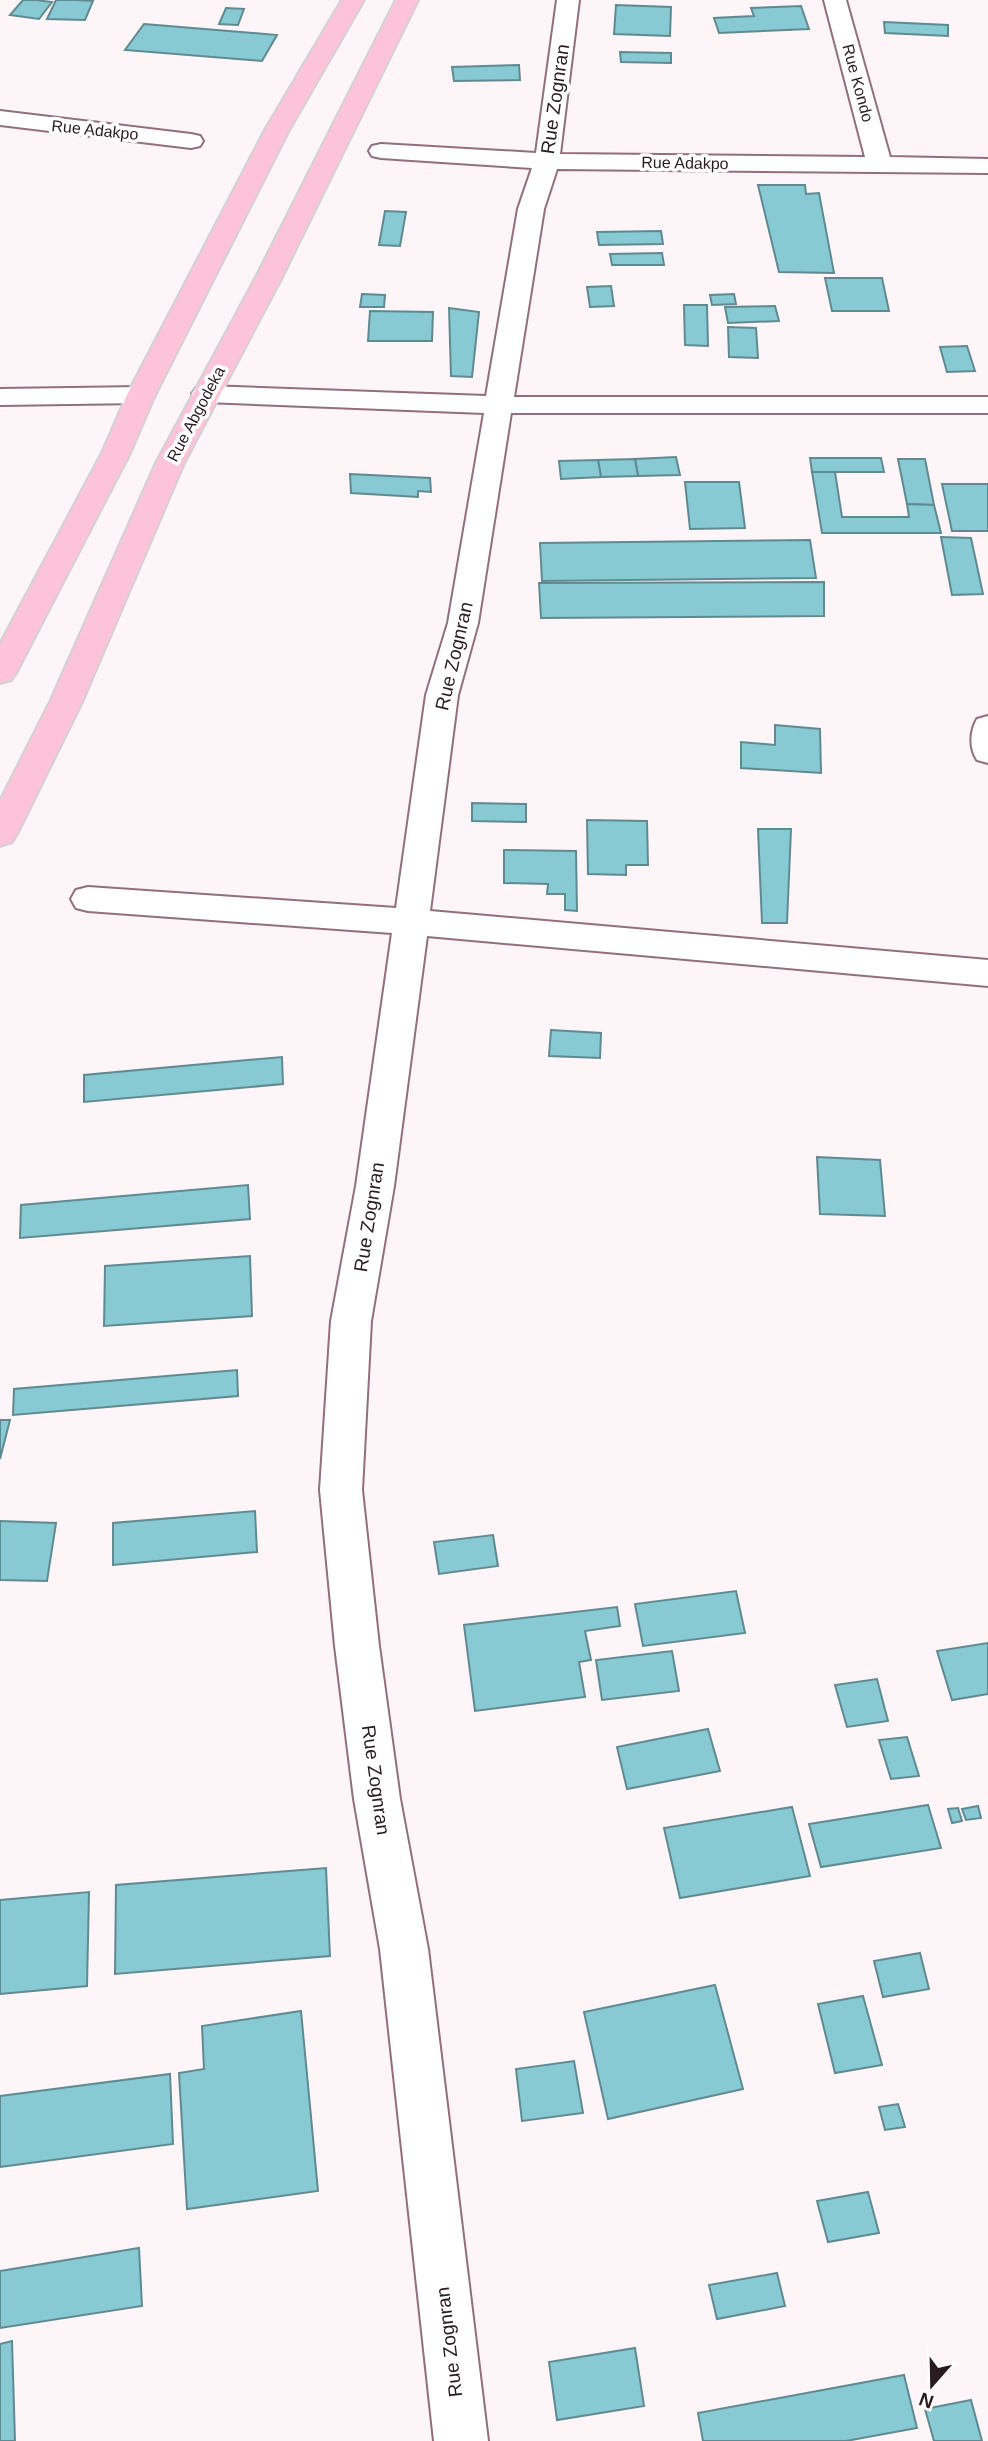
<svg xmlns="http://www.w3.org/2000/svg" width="988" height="2441" viewBox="0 0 988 2441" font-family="Helvetica,sans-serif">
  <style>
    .building { fill: #88cad4; stroke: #608a91; stroke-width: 2 }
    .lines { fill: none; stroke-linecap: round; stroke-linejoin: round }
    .minor-casing { stroke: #926f7b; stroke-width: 4 }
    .primary-casing { stroke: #d4d1d2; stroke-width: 4 }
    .minor { fill: #fff; fill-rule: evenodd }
    .primary { fill: #fdc3d9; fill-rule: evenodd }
    .labels { text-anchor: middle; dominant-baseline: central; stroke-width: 7; stroke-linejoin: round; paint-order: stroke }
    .far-street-label { font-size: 16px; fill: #2a1b20; stroke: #fff }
    .street-label { font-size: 19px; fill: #2a1b20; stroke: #fff }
  </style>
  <rect width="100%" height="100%" fill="#fdf5f7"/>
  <!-- building -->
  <g class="building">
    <path d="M23,0H35L52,2L39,19L10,15Z"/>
    <path d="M56,0H76L93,1L85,20L47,19Z"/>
    <path d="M616,5L671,7L670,36L614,34Z"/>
    <path d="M801,6L809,29L719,33L714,18L754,16L751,8Z"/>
    <path d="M226,8L244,9L238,25L219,24Z"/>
    <path d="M884,22L948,25V36L885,33Z"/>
    <path d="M144,24L277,35L262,61L125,50Z"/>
    <path d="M620,52L671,53V63L621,62Z"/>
    <path d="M519,65L520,80L454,81L452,67Z"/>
    <path d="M758,185H805L806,194L819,193L834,273L779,272Z"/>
    <path d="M385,211L406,212L400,246L379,245Z"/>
    <path d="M661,231L663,244L599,245L597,232Z"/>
    <path d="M662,253L664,265H612L610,254Z"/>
    <path d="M825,278H882L889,311H832Z"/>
    <path d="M611,286L614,306L590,307L587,287Z"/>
    <path d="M362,294L385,295L384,307H360Z"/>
    <path d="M734,294L736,304L712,305L710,295Z"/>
    <path d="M684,305H707L708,346L685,345Z"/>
    <path d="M775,306L779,321L728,323L725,307Z"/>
    <path d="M449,308L479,312L472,377L451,376Z"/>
    <path d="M370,311L433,312L432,341H368Z"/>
    <path d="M728,327L756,328L758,358L729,357Z"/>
    <path d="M967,346L975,371L947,372L940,347Z"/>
    <path d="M676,457L680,475L638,476L635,459Z"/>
    <path d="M810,458H881L884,472H812Z"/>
    <path d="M635,459L638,476L601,477L598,460Z"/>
    <path d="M898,459H925L934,505L907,504Z"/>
    <path d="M598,460L601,477L561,479L559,461Z"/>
    <path d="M812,472H835L842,517H909L907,504L934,505L941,533H822Z"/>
    <path d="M350,474L430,478L431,492L418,491V497L351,493Z"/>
    <path d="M685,482H739L745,528L690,529Z"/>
    <path d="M942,484H988V531H952Z"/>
    <path d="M941,537L971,538L983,594L952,595Z"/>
    <path d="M810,540L816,578L542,581L540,543Z"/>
    <path d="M824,582V616L541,618L539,583Z"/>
    <path d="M775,725L820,729L821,773L741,768V742L775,745Z"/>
    <path d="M472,803L526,804V822L472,821Z"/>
    <path d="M587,820L647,821L648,865H626V875L588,874Z"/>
    <path d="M758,829H791L787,923H762Z"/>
    <path d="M504,850L576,851L577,911L565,910V894H547L548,884L504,883Z"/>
    <path d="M551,1030L601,1033L600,1058L549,1056Z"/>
    <path d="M282,1057L283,1084L84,1102V1075Z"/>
    <path d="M817,1157L880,1160L885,1216L820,1214Z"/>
    <path d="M248,1185L250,1219L20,1238L21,1205Z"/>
    <path d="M250,1256L252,1316L104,1326L105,1266Z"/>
    <path d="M237,1370L238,1396L13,1415L14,1389Z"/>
    <path d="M0,1420H10L0,1459Z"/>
    <path d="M255,1511L257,1552L113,1565V1523Z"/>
    <path d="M0,1521L56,1523L47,1581L0,1580Z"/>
    <path d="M493,1535L498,1566L439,1574L434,1542Z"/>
    <path d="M736,1591L745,1633L643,1646L635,1604Z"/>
    <path d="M617,1607L620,1626L585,1631L591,1660L579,1662L585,1697L475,1711L464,1625Z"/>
    <path d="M988,1643V1694L952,1700L937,1651Z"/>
    <path d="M672,1651L679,1691L602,1700L596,1660Z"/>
    <path d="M877,1679L888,1721L847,1727L835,1685Z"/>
    <path d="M708,1729L720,1771L627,1789L617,1747Z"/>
    <path d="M907,1737L919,1776L891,1779L879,1740Z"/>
    <path d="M928,1805L941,1848L821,1867L809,1824Z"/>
    <path d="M978,1806L981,1818L966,1820L962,1809Z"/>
    <path d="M792,1807L810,1876L680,1898L664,1828Z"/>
    <path d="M958,1808L962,1821L952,1823L948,1809Z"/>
    <path d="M326,1868L330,1956L115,1974L116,1885Z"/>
    <path d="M89,1892L87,1986L0,1994V1900Z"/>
    <path d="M920,1953L929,1989L883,1997L874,1961Z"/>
    <path d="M715,1985L743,2089L608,2119L584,2012Z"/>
    <path d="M863,1996L882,2065L835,2073L818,2004Z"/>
    <path d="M301,2011L318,2191L187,2209L179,2073L204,2069L202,2026Z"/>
    <path d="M574,2061L583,2113L522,2121L516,2069Z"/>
    <path d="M170,2074L173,2144L0,2167V2096Z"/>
    <path d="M898,2104L905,2127L885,2130L879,2107Z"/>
    <path d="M868,2192L879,2233L828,2242L817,2201Z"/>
    <path d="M139,2248L142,2306L0,2328V2271Z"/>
    <path d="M777,2273L785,2306L717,2319L709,2285Z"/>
    <path d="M12,2341L15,2441H0V2344Z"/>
    <path d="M635,2348L644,2406L557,2420L549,2362Z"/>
    <path d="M904,2375L917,2428L846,2441H703L698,2413Z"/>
    <path d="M971,2400L982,2441H934L925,2409Z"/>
  </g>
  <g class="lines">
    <!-- minor casing -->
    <g class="minor-casing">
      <g id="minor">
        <path d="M557,0H579L560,154L865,157L824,0H846L890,157L988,159V173L557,169L544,209L514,397H988V413H511L478,623L458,695L430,911L988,960V986L427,936L394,1186L371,1321L362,1490L379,1646L400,1799L428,1949L488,2441H434L380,1949L354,1799L335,1646L320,1490L331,1321L356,1186L392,933L88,911L76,908L71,899L76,890L88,887L396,908L426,695L448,623L484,413L206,402L196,400L192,394L196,388L206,386L486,396L518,209L532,168L381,158L372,156L369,151L372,146L381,144L536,153Z"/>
        <path d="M0,111L191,134L200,136L203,141L200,146L191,148L0,125Z"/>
        <path d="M141,387L151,389L155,395L151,401L141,403L0,405V389Z"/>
        <path d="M988,716V763L977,760C969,748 970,731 977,719Z"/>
      </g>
    </g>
    <!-- primary casing -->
    <g class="primary-casing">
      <g id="primary">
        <path d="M342,0H364L289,130L155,395L130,453L16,673L11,680L0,683V644L102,453L127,395L265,130Z"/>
        <path d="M396,0H418L281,279L184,463L82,702L17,834L12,842L0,846V801L50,702L156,463L255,279Z"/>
      </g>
    </g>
    <!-- minor -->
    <use href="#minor" class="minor"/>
    <!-- primary -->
    <use href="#primary" class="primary"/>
  </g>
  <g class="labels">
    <!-- far-street labels -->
    <g class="far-street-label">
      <text transform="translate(858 83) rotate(75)">Rue Kondo</text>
      <text transform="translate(95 130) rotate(6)">Rue Adakpo</text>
      <text transform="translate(685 163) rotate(1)">Rue Adakpo</text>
      <text transform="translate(196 414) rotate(-62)">Rue Abgodeka</text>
    </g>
    <!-- street labels -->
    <g class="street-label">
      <text transform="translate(555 99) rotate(-82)">Rue Zognran</text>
      <text transform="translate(454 656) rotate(-77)">Rue Zognran</text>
      <text transform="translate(369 1217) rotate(-81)">Rue Zognran</text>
      <text transform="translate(376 1780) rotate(82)">Rue Zognran</text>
      <text transform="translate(449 2342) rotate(-97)">Rue Zognran</text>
    </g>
  </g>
  <!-- north arrow -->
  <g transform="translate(932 2385) rotate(200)" stroke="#ffffff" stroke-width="5" paint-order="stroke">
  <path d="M0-5L12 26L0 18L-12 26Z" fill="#2a1b20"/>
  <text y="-10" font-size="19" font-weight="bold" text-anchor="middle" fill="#2a1b20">N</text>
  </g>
</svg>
